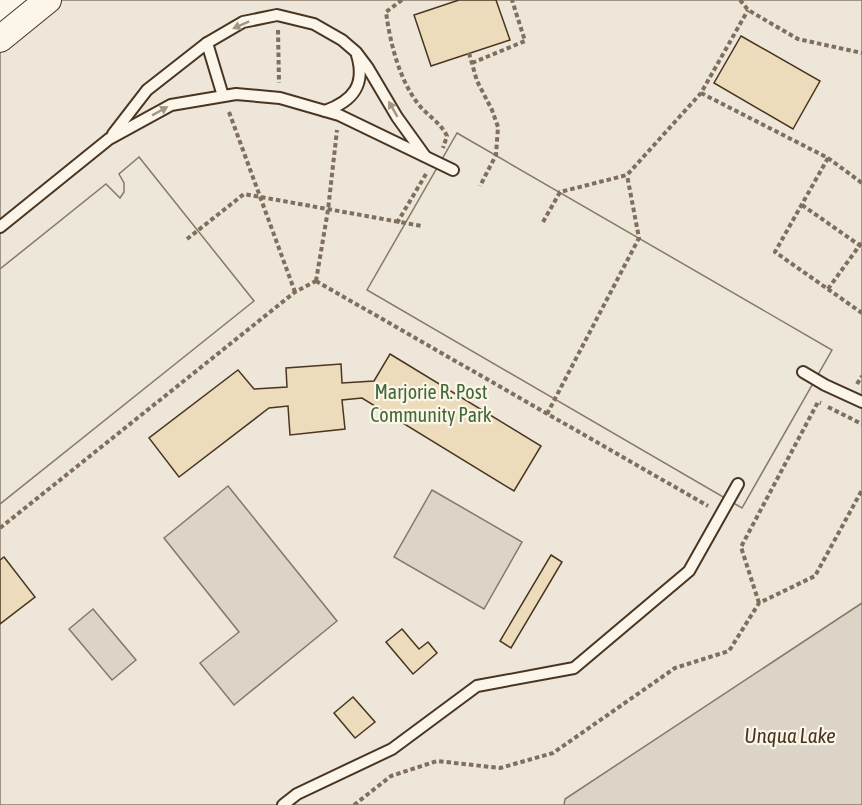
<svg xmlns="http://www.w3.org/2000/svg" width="862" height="805" viewBox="0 0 862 805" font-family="'Asap Condensed',sans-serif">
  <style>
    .green { fill: #ede6d9; stroke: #887966; stroke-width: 1.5 }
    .parking { fill: #ede7d9; stroke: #887966; stroke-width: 1.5 }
    .water { fill: #dcd4c6; stroke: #887966; stroke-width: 1.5 }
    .building { fill: #ecdcbc; stroke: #4a3520; stroke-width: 1.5 }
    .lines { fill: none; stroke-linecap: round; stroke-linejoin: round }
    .service-casing { stroke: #4a3520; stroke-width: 14 }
    .tertiary-casing { stroke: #4a3520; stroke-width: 28 }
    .path { stroke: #7f6f5c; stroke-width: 4; stroke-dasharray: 4.5 3; stroke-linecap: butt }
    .service { stroke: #fbf6e9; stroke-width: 10 }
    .tertiary { stroke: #fbf6e9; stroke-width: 26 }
    .oneway { fill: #a29684 }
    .labels { text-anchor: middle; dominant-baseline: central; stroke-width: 4.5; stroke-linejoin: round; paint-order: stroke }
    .park-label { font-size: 20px; fill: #436837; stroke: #fbf6e9 }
    .water-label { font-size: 21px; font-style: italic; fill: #4a3520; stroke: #fbf6e9 }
  </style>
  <rect width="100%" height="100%" fill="#fbf6e9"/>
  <!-- green -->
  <path class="green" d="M62,0H862V805H0V50Z"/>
  <!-- parking -->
  <g class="parking">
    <path d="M457,133L832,350L742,508L367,290Z"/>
    <path d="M139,157L254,301L0,504V269L106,184L120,198L124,192V183L119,174Z"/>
  </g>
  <!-- water -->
  <g class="water">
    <path d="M228,486L337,621L234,705L200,663L239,632L164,538Z"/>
    <path d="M432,490L522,542L484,609L394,557Z"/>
    <path d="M862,603V805H564L565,799Z"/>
    <path d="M93,609L136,660L112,680L69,629Z"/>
  </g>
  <!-- building -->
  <g class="building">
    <path d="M459,0H496L510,40L431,66L414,15Z"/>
    <path d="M741,36L820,81L793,129L714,83Z"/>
    <path d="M390,354L541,446L514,491L362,398L342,400L345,429L290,435L288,406L269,408L179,477L149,438L238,370L254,389L287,387L286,368L341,364L342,383L374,381Z"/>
    <path d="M551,555L562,562L511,648L500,641Z"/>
    <path d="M4,557L35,597L0,624V560Z"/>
    <path d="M402,629L419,649L428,642L437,653L413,674L386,642Z"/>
    <path d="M353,697L375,722L355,738L334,713Z"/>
  </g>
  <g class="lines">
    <!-- service casing -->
    <g class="service-casing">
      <g id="service">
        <path d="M207,43L223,96"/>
        <path d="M325,111C353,101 366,85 357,55"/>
        <path d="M113,134L147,90L207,43L243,22L277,15L314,24L342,40L356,52L368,68L397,117L425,156"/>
        <path d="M0,227L109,139L171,105L236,94L280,98L339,115L453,170"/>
        <path d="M803,372L825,385L862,402"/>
        <path d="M283,805L297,794L392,749L477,686L574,668L689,571L738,484"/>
      </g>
    </g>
    <!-- tertiary casing -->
    <g class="tertiary-casing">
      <path id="tertiary" d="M0,39L48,0"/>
    </g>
    <!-- path -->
    <g class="path">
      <path d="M402,0L386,12C390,42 399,80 419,105C428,116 441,123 447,136L443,148"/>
      <path d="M740,0L748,10L798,39L862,53"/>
      <path d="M278,30L279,83"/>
      <path d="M469,53L477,81L492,110L498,127L496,155L480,186"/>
      <path d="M472,63L525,41L512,0"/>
      <path d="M701,93L828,158L862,183"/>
      <path d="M229,112L295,292"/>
      <path d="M828,158L775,252L862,313"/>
      <path d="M802,205L862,247"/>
      <path d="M543,222L560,192L627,175L701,93L748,10"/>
      <path d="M397,223L426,174"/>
      <path d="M187,239L244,194L422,226"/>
      <path d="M316,281L708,506"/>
      <path d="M316,281L328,210L337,130"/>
      <path d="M828,289L862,242"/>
      <path d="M857,384L862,376"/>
      <path d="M828,407L862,424"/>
      <path d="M547,414L639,238L627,175"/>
      <path d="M0,528L295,292L316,281"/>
      <path d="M759,603L741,547L818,402L821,403"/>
      <path d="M354,805L391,776L437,761L500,768L553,753L675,668L729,651L759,603L815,576L862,490"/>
    </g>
    <!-- service -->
    <use href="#service" class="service"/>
    <!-- tertiary -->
    <use href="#tertiary" class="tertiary"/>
  </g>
  <!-- one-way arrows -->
  <defs><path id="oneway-solid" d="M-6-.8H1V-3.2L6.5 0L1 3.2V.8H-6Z" transform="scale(1.5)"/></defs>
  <g class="oneway">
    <use href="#oneway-solid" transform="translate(241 25) rotate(156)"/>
    <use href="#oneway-solid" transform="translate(393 109) rotate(-120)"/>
    <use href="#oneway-solid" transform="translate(160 111) rotate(-29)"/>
  </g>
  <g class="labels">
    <!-- park labels -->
    <g class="park-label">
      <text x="431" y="391">Marjorie R. Post<tspan x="431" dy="23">Community Park</tspan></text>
    </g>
    <!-- water labels -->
    <g class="water-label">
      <text x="790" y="735">Unqua Lake</text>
    </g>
  </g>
</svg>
